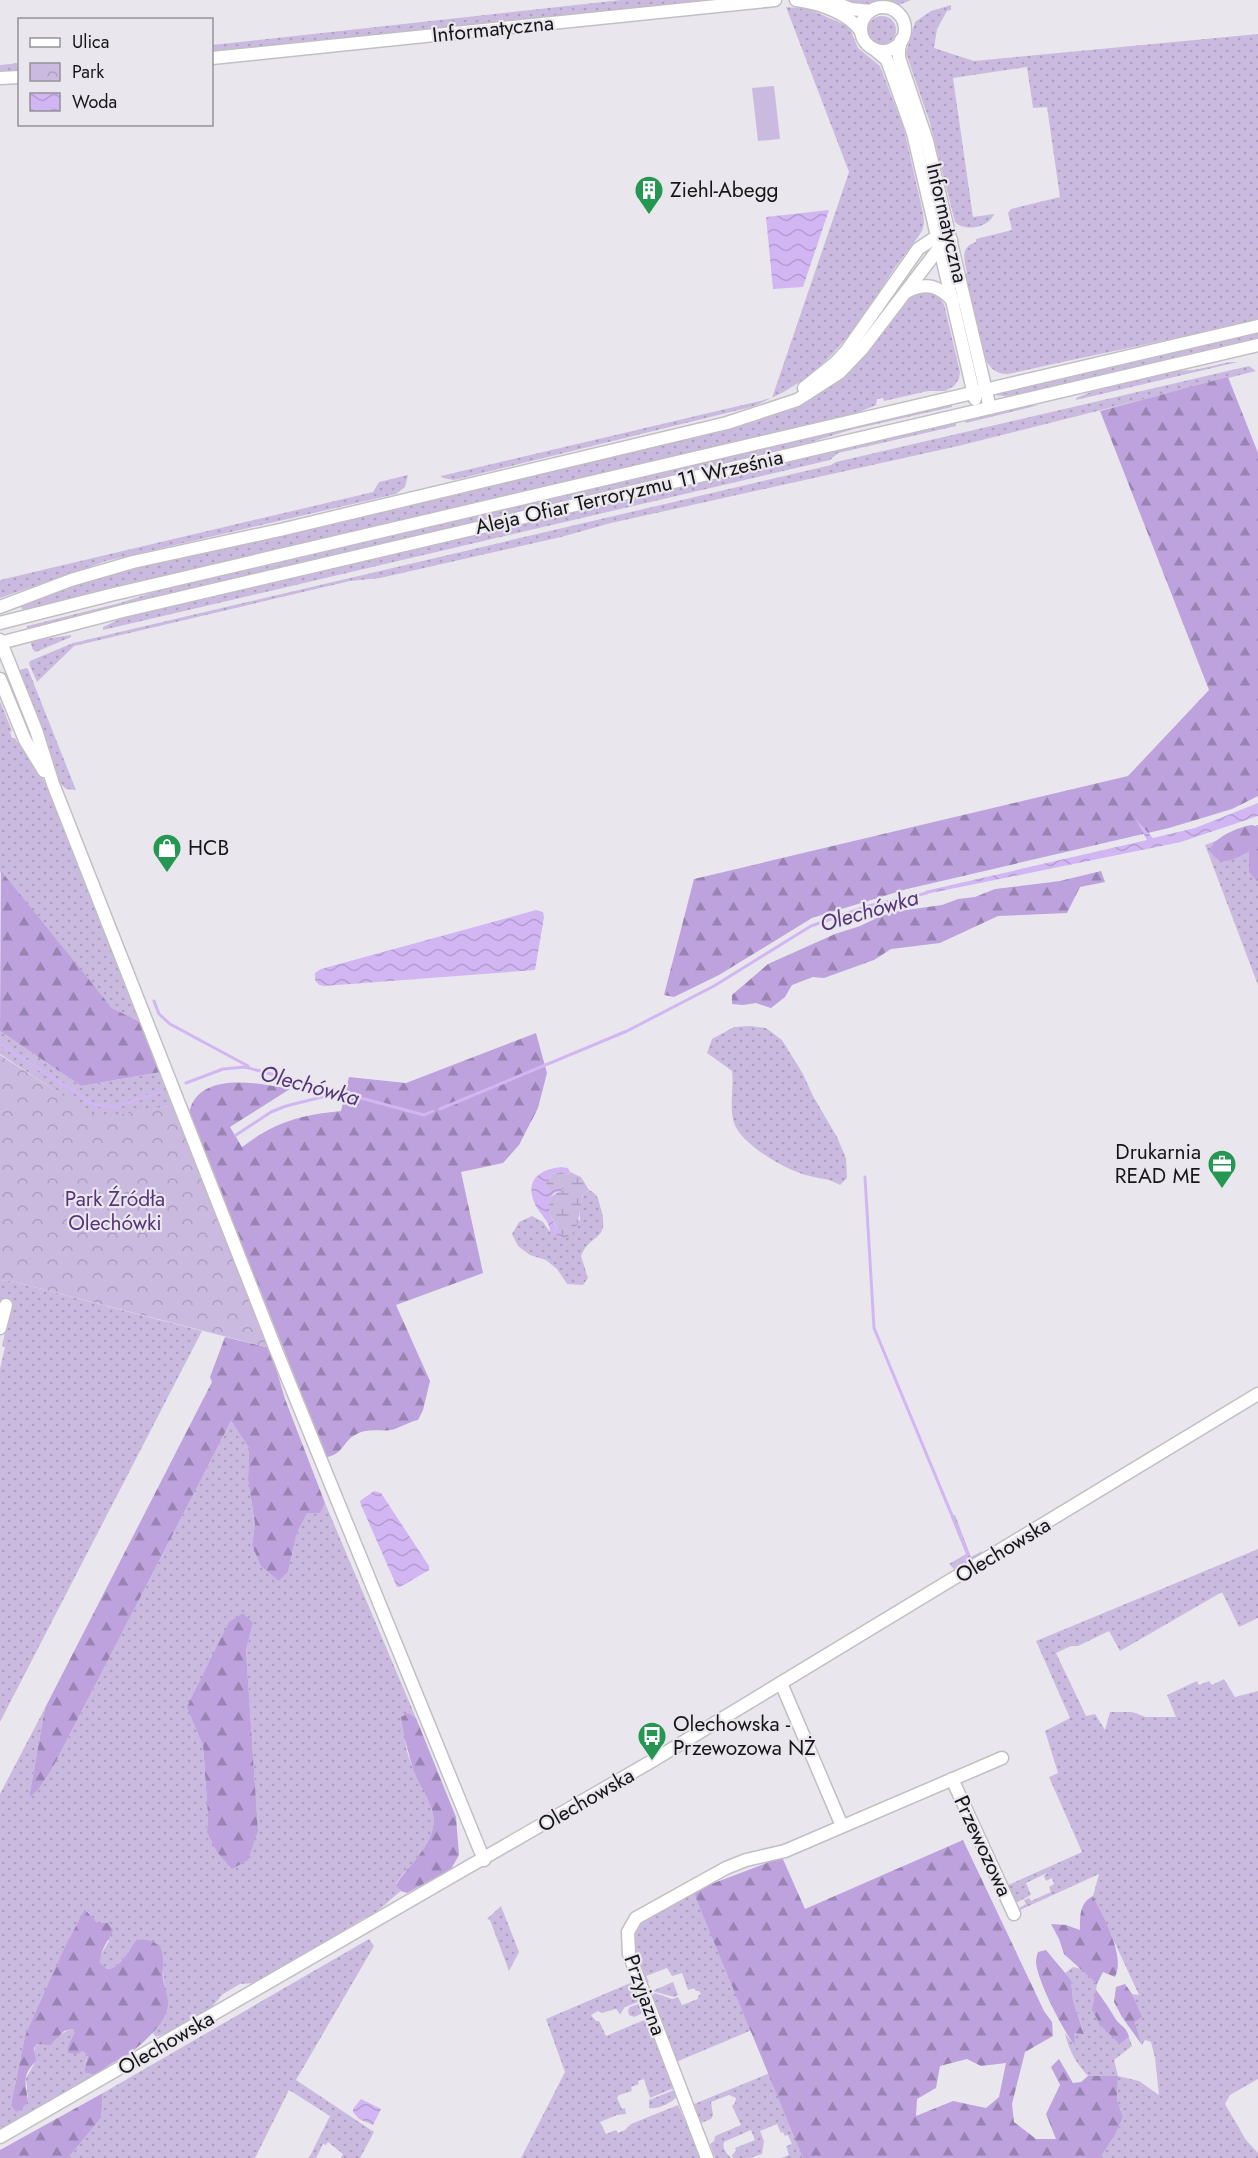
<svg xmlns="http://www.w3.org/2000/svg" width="1258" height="2158" viewBox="0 0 1258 2158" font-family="Jost,sans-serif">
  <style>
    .grass { fill: url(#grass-dots); fill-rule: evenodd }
    .forest { fill: url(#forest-firs); fill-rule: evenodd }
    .wetland { fill: url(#wetland-marsh) }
    .park { fill: url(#park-crowns) }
    .pitch { fill: #cbbae0 }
    .water { fill: url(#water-waves) }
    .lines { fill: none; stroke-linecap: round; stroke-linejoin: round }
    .stream { stroke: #d2b6f3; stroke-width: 3 }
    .minor-casing { stroke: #c1bfc4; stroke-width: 15 }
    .minor { stroke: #fff; stroke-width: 12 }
    .labels { text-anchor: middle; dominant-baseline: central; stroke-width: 4.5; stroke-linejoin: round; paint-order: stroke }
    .street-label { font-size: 21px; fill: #161517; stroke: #e9e7ed }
    .poi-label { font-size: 21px; fill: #161517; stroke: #e9e7ed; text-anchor: start }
    .park-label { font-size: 21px; fill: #583379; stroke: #e9e7ed }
    .water-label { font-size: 22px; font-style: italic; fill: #573379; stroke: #e9e7ed }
  </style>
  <defs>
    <pattern id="grass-dots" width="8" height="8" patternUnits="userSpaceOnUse" patternTransform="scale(1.5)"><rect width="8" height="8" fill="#cbbae0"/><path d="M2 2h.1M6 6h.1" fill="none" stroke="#ae9fbf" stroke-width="1.8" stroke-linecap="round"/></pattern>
    <pattern id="forest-firs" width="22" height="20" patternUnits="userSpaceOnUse" patternTransform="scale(1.5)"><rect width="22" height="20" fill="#bda2dd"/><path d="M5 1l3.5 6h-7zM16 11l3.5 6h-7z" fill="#9983b2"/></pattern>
    <pattern id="wetland-marsh" width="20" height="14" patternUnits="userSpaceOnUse" patternTransform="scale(1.5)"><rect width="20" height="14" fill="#cbbae0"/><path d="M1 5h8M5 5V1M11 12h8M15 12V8" fill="none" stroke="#ae9fbf"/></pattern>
    <pattern id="park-crowns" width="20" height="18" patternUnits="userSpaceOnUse" patternTransform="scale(1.5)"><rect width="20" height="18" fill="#cbbae0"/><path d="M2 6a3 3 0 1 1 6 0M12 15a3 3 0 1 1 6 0" fill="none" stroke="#ae9fbf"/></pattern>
    <pattern id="water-waves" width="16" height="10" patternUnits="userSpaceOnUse" patternTransform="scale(1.5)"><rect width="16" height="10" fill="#d2b6f3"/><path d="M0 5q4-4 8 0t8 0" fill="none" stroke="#b49cd0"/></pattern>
  </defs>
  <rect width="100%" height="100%" fill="#e9e7ed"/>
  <!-- grass -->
  <g class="grass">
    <path d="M621,0H724L212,53V45Z"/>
    <path d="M839,0H911L899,5L882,3L866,7Z"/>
    <path d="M951,5V10L947,11L937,29L934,48L974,61L1258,34V320C1175,339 1091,355 1008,374C996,374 989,368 985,357L965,274L967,273C964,259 960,247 976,242V239L1012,230L1008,213L1011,209L1060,197L1047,107L1033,108L1027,67L953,78L973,217L994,214C989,228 965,232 955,222L930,123L906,53L915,22L931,11Z"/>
    <path d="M786,7L809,9L845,25L851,31L858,48L880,66L904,129L923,213L924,223L922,231C911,248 897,263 887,280C847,341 821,380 751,407L454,480L443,478L435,469L441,476L772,398L849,172Z"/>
    <circle cx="882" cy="30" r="14"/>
    <path d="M19,63V72L0,74V65Z"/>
    <path d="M927,290V292L938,296L944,304L960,372L959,379L954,386L945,391H928L884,401L883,398L877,399L876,405L850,416L109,588L23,610L20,605L92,579L127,569L755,422L798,404L912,294Z"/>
    <path d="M1258,332V340L1011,397L995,395L996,393Z"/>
    <path d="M1230,362H1238L1076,400V398L1096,390L1172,371L1194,370Z"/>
    <path d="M1249,366L1256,371L958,446L611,523L561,537L380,578L350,581L74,646L37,682L29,664L30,661L73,643L831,465L836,462Z"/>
    <path d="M952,404V407L850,430L789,449L28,629L27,626L120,603L173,586Z"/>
    <path d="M1039,405L966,423L964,419L1015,407Z"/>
    <path d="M956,422V426L838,453L830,460L103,630V627L122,618Z"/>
    <path d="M408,475L405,487L396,494L106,561L0,598V580L373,492L379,482Z"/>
    <path d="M71,635V637L36,652L33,650L30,641Z"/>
    <path d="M26,668L28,669L76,790L66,789L59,782L18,671Z"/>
    <path d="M0,701L12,731L10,732L12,738H15L18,743L20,742L40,773L52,797L140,1022L112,1008L0,872Z"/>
    <path d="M1258,825V985L1205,845Z"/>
    <path d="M750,1026L766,1028L782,1040L803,1074L813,1096L837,1137L846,1158L847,1178L840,1185C827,1178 827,1180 814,1177C791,1174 741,1145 734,1123C729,1106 734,1088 732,1071L707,1053L712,1039L734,1027Z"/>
    <path d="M0,1031L81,1086L161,1072L175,1105L98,1119L0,1054Z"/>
    <path d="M589,1190C599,1195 598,1199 601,1209C610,1242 591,1232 581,1256L588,1278L583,1285L567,1284L557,1269L546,1260L530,1255L518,1246L512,1234L519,1222L532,1216L543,1222L550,1232L580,1220V1208L583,1194Z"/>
    <path d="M0,1280L11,1281L202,1331L0,1722V1369L5,1347L2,1346L11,1306H0Z"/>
    <path d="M231,1421L249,1448L248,1480L255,1524L252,1545L279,1581L288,1572L297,1531L307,1512L320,1513L325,1503L416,1718L409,1713C408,1723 405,1735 406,1745C409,1773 441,1804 432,1831C426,1852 407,1867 396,1884L401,1891C390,1899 375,1916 364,1918L258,1983L240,1984L223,1994L210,2009L176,2029L156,2037L153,2033L163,2018L167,1997L164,1991L163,1970L136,1940C128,1951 121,1968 107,1969L99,1963L100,1956L109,1941L86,1909L25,2036L11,2105L28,2098L26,2078L34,2064L35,2044C57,2047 55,2033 72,2029L75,2031L74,2037L82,2051L88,2055L86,2062L100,2074L0,2129V1794L45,1708L29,1798L38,1790L52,1769ZM253,1623L246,1650L258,1830L207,1832L208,1817L203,1745Z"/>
    <path d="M955,1515L971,1557L982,1551L981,1555L959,1571L954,1569L949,1564L966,1554L951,1517Z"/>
    <path d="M1258,1549V1618L1239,1627L1222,1592L1120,1651L1109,1631L1078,1646H1071L1056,1653L1086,1716L1095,1714L1105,1730L1110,1712H1132L1146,1717H1176L1167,1695L1197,1681L1199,1685L1209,1681L1212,1685L1224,1679L1235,1697L1258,1691V2079L1230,2095L1225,2104L1246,2140L1258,2153V2158H1100L1115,2135L1123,2117L1117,2100L1118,2077L1088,2076C1076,2063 1069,2051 1065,2033L1074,2045V2033H1084L1073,2000L1071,1980L1065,1973L1073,1967L1081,1969L1097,1984L1096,1990L1120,2044L1129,2037L1132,2046L1114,2060L1118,2076L1139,2081L1159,2095L1155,2058L1151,2042L1145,2040L1142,2045L1135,2022L1141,2017L1132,1994L1139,1995L1093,1896L1099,1874L1020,1910L1019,1908L1026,1904L1024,1900L1029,1898L1031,1901L1051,1892L1049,1887L1054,1884L1052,1878L1046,1881L1044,1876L1047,1873L1026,1883L1031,1895L1016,1903L1011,1892L1007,1890L1006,1886L1082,1852L1049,1777L1058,1773L1045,1731L1070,1718L1036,1641Z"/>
    <path d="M693,1891L752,2030L676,2062L649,1998L655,1993L672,1999L678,1997L682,2005L698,1999V1996L701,1994L699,1991H696L694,1988L688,1990L682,1973L672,1976L667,1968L646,1976L649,1982H643L632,1954L633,1930L647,1913Z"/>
    <path d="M501,1906L519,1952L509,1971L490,1920L487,1919Z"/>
    <path d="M369,1939L374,1946L296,2080L374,2132L360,2158H341L343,2154L328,2142L326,2145L323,2144L316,2158H309L330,2116L289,2090L255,2158H68L101,2118L103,2093Z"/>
    <path d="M635,1981L643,2000L625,2007L620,2014L616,2009L602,2013L598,2011L591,2015L596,2021H599L606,2036L649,2018L674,2088L650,2098L644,2079L638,2081L639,2084L631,2087L632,2091L619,2095L617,2098L622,2109L625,2108L626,2114L617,2115L600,2122L606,2134L616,2130L618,2133L625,2130L631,2124L678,2105L701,2158H521L565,2072L546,2019Z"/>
    <path d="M673,1982L678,1995L674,1997L652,1991Z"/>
    <path d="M644,2002L647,2011L634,2017L629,2015L628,2010L630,2007Z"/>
    <path d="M770,2073L803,2158H781L789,2155L786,2146L792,2144L788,2135L785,2136L783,2132L781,2133L777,2124L760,2131L764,2141L762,2154L750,2158H733L732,2155L736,2151L735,2148L755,2140L751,2130L724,2142C722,2150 727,2153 731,2158H715L710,2144L714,2141L715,2136L741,2125L732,2106L735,2103L736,2098L729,2095L711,2102L713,2115L711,2119L701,2123L694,2104Z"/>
    <path d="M674,2090L677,2096C673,2103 656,2110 649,2108V2100Z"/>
  </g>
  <!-- forest -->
  <g class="forest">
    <path d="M1228,377L1258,453V796L1232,809L1169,828L907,889L812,918L719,975L674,997L664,995L694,879L1128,776L1209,690L1100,411Z"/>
    <path d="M1252,825L1258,827V882L1249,872V851C1244,855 1227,863 1221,861C1217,860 1213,854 1209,851C1214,837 1238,827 1252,825Z"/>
    <path d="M1,871L112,1008L140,1022L161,1072L81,1086L0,1031Z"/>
    <path d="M1101,871L1105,882L1080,887L1067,913L998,916L940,943L891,949L874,960L824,978L813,977L792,985L785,997L771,1008L756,1003L743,1005L732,1004V995L768,964L835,934L860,926L881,916L899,911L942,905L958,899L975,897L995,889L1060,881Z"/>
    <path d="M536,1033L547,1073L538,1108L519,1145L503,1163L461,1172L483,1273L396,1305L430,1381L423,1410L418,1420C409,1422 403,1426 395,1429C383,1433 369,1427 357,1434C343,1440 344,1454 327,1457L189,1113C198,1070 259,1083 290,1089L230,1127L242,1147C275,1122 300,1115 341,1111L349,1077L406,1083Z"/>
    <path d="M225,1337L270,1348L285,1399L325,1503L320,1513H307L297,1532L288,1572L279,1581L261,1566L252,1545L255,1524L248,1480L249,1448L231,1421L52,1769L38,1790L29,1798L45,1708L212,1382L210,1377Z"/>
    <path d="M243,1613L253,1623L246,1650L258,1830L248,1860L232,1869L217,1852L207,1832L208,1817L203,1745L187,1707L229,1622Z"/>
    <path d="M409,1713L416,1718L456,1817L459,1855L451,1869L407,1893L401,1891L396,1885C407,1867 426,1852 432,1831C439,1809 421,1790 414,1771C408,1753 404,1736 401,1717Z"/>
    <path d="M963,1840L1044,2011L1052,2022L1053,2036L1025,2052L1012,2104L1014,2122L1036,2139H1056L1046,2114L1060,2085L1051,2067L1059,2059L1073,2083L1081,2082L1088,2076H1118L1117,2100L1123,2117L1115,2135L1100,2158H803L693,1891L782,1857L805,1909ZM967,2059L981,2066L1006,2063L999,2097L986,2108L953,2101L916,2116L917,2099L936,2088L940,2066Z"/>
    <path d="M1093,1896C1103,1917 1126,1956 1115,1977L1103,1972L1097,1984L1064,1954L1059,1939L1051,1924L1066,1925L1080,1930C1080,1917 1079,1903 1093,1896Z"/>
    <path d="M85,1909L97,1923H108L113,1930C109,1941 99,1951 100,1963L107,1969C121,1968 128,1951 136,1940C145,1938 160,1941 162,1952C164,1961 162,1971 163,1980C164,1988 168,1995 168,2003C168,2023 141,2045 126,2056C117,2061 105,2065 100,2074L86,2073L85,2070L88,2055L82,2051L77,2054L68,2053C67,2044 73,2039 75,2031L72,2029L64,2031L50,2045L36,2044L34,2048L36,2060C33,2065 27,2070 26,2077C23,2093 36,2102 16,2112L11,2105L25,2036L64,1949Z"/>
    <path d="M1046,1950L1071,1980L1073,2000L1084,2034L1074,2033L1075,2046C1063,2030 1037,1980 1036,1962C1036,1960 1037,1954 1038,1952Z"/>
    <path d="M1125,1984L1132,1994L1142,2017L1135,2022L1142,2045L1122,2017L1114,2002L1116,1987Z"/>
    <path d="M1096,1990C1103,1999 1109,2008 1115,2018C1120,2026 1127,2027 1129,2037L1120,2044L1100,2025L1092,2009Z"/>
    <path d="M103,2093L101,2118L68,2158H0V2150Z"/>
  </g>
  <!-- wetland -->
  <path class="wetland" d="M561,1172L569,1175L570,1172L581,1177L589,1190L583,1194C579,1210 581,1224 570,1237L565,1238C554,1223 535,1198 564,1190L556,1188L553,1191L548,1190L545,1185L552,1174Z"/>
  <!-- park -->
  <path class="park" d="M0,1055L98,1118L175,1105L270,1348L11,1281L0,1280Z"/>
  <!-- pitch -->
  <path class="pitch" d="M774,86L780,139L758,141L752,88Z"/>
  <!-- water -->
  <g class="water">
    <path d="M829,210L803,287L773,289L766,217Z"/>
    <path d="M1258,803V816L1181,842L926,894L925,891L1147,840L1135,818L1153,838L1195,828Z"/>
    <path d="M536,910L543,912L544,917L535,970L324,986L319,985L315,980V973L321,969Z"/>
    <path d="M561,1167L568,1168L570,1172L569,1176L561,1172L552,1174L545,1185L548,1190H553L559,1187L564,1190L554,1193C542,1209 555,1225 565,1238L550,1232C550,1220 538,1213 534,1202C525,1179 541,1169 561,1167Z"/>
    <path d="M374,1491L381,1493L429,1566V1570L400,1587H397L361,1505L360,1501Z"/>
    <path d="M361,2099L381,2109L373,2125L359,2119L353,2112V2109Z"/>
  </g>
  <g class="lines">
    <!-- stream -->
    <g class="stream">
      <path d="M154,1001L159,1014L170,1024L248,1066"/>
      <path d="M0,1044L95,1105L115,1107L160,1092"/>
      <path d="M186,1083L223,1069L245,1067L424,1115L433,1111"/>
      <path d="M440,1109L627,1031L714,986L811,926L868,906L927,893"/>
      <path d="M236,1135L271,1112L286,1106L338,1093"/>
      <path d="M865,1177L874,1328L968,1554L963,1562"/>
    </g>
    <!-- minor casing -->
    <g class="minor-casing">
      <g id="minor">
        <path d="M796,0C819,3 847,12 861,31"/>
        <path d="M828,0L851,9L870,11"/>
        <circle cx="883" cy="29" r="22"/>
        <path d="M901,40L899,50V58L927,141L990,408"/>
        <path d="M874,49L887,60L913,133L975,399"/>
        <path d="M212,58L775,0"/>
        <path d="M0,78L20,77"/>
        <path d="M908,291C927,282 939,286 953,301"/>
        <path d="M804,388L835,363L847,350L918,249L933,239H944"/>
        <path d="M0,607L71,580L133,562L280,530L727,423L797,400L839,373L862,349L940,247L951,240"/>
        <path d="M0,623L110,595L1258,326"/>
        <path d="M0,640L36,730L53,784L276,1350L484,1860"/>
        <path d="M0,643L123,611L1258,345"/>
        <path d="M0,679L25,740L44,771"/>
        <path d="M0,1328L6,1305"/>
        <path d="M781,1683L842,1826"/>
        <path d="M952,1779L1014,1914"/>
        <path d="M0,2137L652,1761L1258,1394"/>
        <path d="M707,2158L629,1954L628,1932L636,1918L726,1868L746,1860L785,1851L1002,1758"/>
      </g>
    </g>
    <!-- minor -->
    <use href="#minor" class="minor"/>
  </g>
  <!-- icons -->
  <defs>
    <g id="building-pin" transform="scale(1.5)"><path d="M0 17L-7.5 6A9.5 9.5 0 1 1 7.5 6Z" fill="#259752" stroke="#e9e7ed"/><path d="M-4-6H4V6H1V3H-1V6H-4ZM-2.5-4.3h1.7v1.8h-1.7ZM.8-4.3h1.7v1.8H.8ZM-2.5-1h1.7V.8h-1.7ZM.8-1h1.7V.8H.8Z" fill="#fff"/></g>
    <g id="shop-pin" transform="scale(1.5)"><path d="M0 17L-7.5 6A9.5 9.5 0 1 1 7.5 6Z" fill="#259752" stroke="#e9e7ed"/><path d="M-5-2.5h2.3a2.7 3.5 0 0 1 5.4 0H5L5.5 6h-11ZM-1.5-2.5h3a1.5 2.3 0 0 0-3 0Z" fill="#fff"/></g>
    <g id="office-pin" transform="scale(1.5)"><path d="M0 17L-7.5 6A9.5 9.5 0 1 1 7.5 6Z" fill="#259752" stroke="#e9e7ed"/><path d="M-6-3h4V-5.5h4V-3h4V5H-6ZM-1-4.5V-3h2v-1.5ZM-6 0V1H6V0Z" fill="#fff"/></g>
    <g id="bus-pin" transform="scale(1.5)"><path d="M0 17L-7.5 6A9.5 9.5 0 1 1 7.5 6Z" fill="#259752" stroke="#e9e7ed"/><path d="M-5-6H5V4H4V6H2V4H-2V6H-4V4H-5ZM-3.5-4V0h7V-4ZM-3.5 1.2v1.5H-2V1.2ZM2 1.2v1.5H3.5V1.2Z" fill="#fff"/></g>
  </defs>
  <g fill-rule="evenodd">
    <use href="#building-pin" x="649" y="190"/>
    <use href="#shop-pin" x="167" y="848"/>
    <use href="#office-pin" x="1222" y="1164"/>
    <use href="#bus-pin" x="652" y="1736"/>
  </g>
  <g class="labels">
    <!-- street labels -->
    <g class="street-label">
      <text transform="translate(493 29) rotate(-6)">Informatyczna</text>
      <text transform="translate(947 223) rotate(77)">Informatyczna</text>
      <text transform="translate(629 492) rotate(-13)">Aleja Ofiar Terroryzmu 11 Września</text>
      <text transform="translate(1003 1550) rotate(-31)">Olechowska</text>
      <text transform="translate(586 1800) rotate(-30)">Olechowska</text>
      <text transform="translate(983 1846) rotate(65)">Przewozowa</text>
      <text transform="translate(645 1995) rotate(70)">Przyjazna</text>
      <text transform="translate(166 2043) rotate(-30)">Olechowska</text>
    </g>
    <!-- poi labels -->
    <g class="poi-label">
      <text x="670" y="190">Ziehl-Abegg</text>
      <text x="188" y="848">HCB</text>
      <text x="1201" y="1152" text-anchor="end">Drukarnia<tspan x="1201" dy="24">READ ME</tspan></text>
      <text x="673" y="1724">Olechowska -<tspan x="673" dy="24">Przewozowa NŻ</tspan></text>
    </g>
    <!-- park labels -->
    <g class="park-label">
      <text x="115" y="1199">Park Źródła<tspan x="115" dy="24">Olechówki</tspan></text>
    </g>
    <!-- water labels -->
    <g class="water-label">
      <text transform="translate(869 910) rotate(-16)">Olechówka</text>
      <text transform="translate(310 1085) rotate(15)">Olechówka</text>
    </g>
  </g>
  <!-- legend -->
  <rect x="18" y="18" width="195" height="108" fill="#e9e7ed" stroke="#959397" stroke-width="1.5"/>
  <rect x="30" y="38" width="30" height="9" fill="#ffffff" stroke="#959397" stroke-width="1.5"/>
  <text x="72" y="48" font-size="18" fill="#161517">Ulica</text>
  <rect x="30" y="63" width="30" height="18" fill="url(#park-crowns)" stroke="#959397" stroke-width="1.5"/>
  <text x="72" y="78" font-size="18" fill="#161517">Park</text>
  <rect x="30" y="93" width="30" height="18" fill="url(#water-waves)" stroke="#959397" stroke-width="1.5"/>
  <text x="72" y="108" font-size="18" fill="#161517">Woda</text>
</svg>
